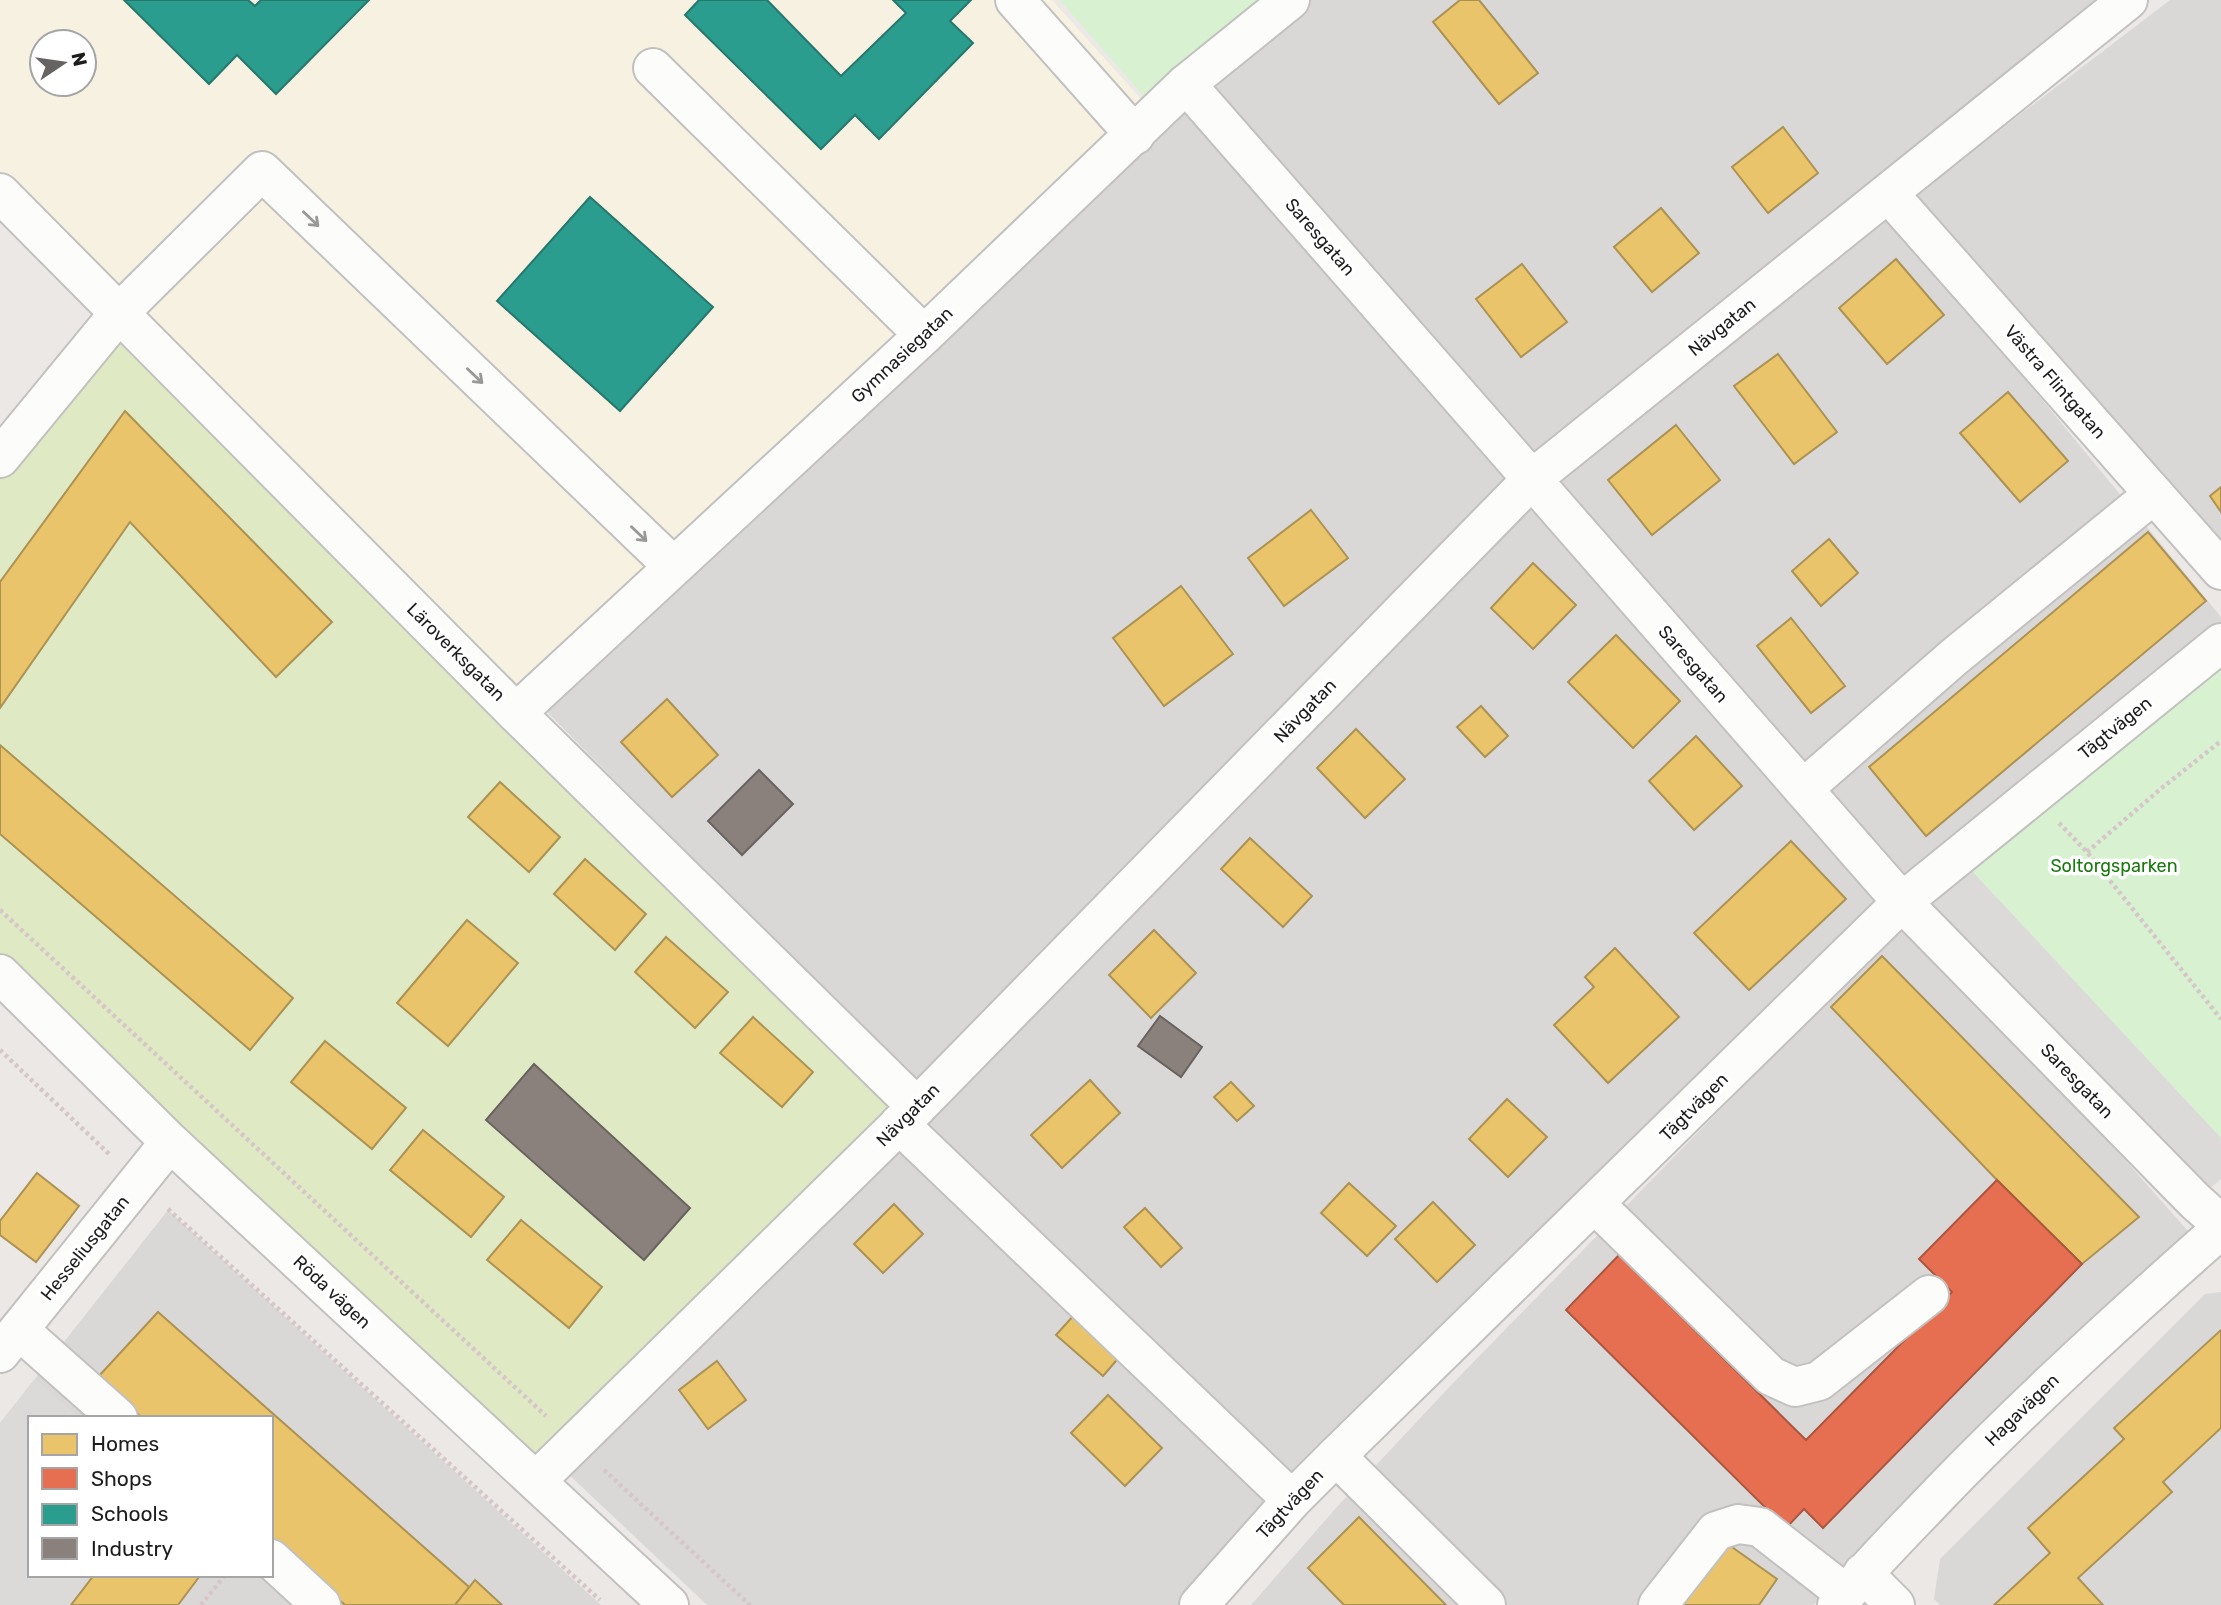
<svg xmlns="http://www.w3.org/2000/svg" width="2221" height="1605" viewBox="0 0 2221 1605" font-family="Rubik,sans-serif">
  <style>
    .residential { fill: #dad8d7; fill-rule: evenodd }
    .education { fill: #f6f1e0; fill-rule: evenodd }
    .grass { fill: #dfe9c4 }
    .park { fill: #d7f1d1 }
    .parking { fill: #dbdad9 }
    .homes { fill: #e9c46a; stroke: #ac9253; stroke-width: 2 }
    .shops { fill: #e76f51; stroke: #aa5641; stroke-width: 2 }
    .schools { fill: #2a9d8f; stroke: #26776d; stroke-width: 2 }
    .industry { fill: #8a817c; stroke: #696360; stroke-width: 2 }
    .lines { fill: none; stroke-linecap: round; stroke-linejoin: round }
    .minor-casing { stroke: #c2c1c0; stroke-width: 42 }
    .path { stroke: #d6c6c7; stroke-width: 4.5; stroke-dasharray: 3.5 3.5; stroke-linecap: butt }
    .minor { stroke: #fcfcfb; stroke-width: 38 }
    .oneway { stroke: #989897 }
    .labels { text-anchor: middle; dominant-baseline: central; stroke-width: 7; stroke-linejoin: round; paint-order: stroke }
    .street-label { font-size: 18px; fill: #1d1d1d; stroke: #fff }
    .park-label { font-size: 18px; fill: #187a0c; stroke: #fff }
  </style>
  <rect width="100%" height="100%" fill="#ebe8e6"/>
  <!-- residential -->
  <g class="residential">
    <path d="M1309,0H2140L1536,466L1201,86Z"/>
    <path d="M2170,0H2221V551L1916,194Z"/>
    <path d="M1188,107L1520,481L919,1086L543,708Z"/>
    <path d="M1890,215L2221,617V643L1907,882L1554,480Z"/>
    <path d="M1532,500L1891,898L1181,1605H707L564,1470Z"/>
    <path d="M1914,922L2188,1231L1849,1558L1814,1605H1251L1336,1508L1453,1383L1801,1027L1869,959Z"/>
    <path d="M168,1210L601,1605H0V1423ZM30,1418H271V1575H30Z"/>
    <path d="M2221,1292V1605H1940L1934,1599L1940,1559L2205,1294Z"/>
  </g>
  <!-- education -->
  <path class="education" d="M0,0H1052L1151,110L517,697L0,174ZM42,42H84V84H42Z"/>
  <!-- grass -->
  <path class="grass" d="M120,312L917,1107L536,1481L0,974V458Z"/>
  <!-- park -->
  <g class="park">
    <path d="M1060,0H1287L1155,109Z"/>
    <path d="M2221,643V1138L1958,856Z"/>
  </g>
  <!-- parking -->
  <g class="parking">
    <path d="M1958,856L2221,1138V1179L2195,1201L1902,902Z"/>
    <path d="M35,1379L81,1418H30V1575H94L71,1605H0V1423Z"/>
  </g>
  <!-- homes -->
  <g class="homes">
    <path d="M1460,0H1479L1538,73L1499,104L1433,22Z"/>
    <path d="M1783,127L1818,173L1768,213L1732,167Z"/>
    <path d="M1661,208L1699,253L1652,292L1614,247Z"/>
    <path d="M1896,259L1944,315L1887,364L1839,308Z"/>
    <path d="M1522,264L1567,322L1521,357L1476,299Z"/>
    <path d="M1778,354L1837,432L1794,464L1734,386Z"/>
    <path d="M2008,392L2068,461L2020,502L1960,433Z"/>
    <path d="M125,411L332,622L276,677L130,522L0,708V582Z"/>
    <path d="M1676,425L1720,480L1652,535L1608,480Z"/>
    <path d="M2221,487V512L2210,496Z"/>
    <path d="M1311,510L1348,558L1284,606L1248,558Z"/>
    <path d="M2148,532L2206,601L1926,836L1869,767Z"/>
    <path d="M1829,539L1858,573L1821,606L1792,571Z"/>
    <path d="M1533,563L1576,605L1533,649L1491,608Z"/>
    <path d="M1181,586L1233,654L1164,706L1113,638Z"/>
    <path d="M1791,618L1845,686L1811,713L1757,646Z"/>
    <path d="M1616,635L1680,701L1633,748L1568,682Z"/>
    <path d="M667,699L718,755L672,797L621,742Z"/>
    <path d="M1481,706L1508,736L1485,757L1457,727Z"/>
    <path d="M1356,729L1405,779L1365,818L1317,768Z"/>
    <path d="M1696,736L1742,786L1694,830L1649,781Z"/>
    <path d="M0,745L293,998L250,1050L0,834Z"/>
    <path d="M500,782L560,837L529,872L468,817Z"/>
    <path d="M1250,838L1312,896L1283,927L1221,869Z"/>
    <path d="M1791,841L1846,899L1749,990L1694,933Z"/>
    <path d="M585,859L646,914L615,950L554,894Z"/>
    <path d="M467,920L518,963L448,1046L397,1003Z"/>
    <path d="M1154,930L1196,973L1151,1018L1109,975Z"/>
    <path d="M666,937L728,992L695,1028L635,972Z"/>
    <path d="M1615,948L1679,1017L1608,1083L1554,1025L1594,987L1585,977Z"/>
    <path d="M1882,956L2139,1217L2082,1264L1997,1180L1831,1007Z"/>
    <path d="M753,1017L813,1072L782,1107L720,1053Z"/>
    <path d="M325,1041L406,1108L372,1149L291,1082Z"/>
    <path d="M1090,1080L1120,1113L1062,1168L1031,1135Z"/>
    <path d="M1231,1082L1254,1106L1237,1121L1214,1097Z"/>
    <path d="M1507,1099L1547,1137L1508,1177L1469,1139Z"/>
    <path d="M423,1130L504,1197L471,1237L390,1170Z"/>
    <path d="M37,1173L79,1206L36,1262L0,1235V1221Z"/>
    <path d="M1349,1183L1396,1226L1367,1256L1321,1213Z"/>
    <path d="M1433,1202L1475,1245L1437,1282L1395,1239Z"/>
    <path d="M894,1204L923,1234L883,1273L854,1244Z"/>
    <path d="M1145,1208L1182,1248L1161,1267L1124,1227Z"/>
    <path d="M521,1220L602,1287L569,1328L487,1260Z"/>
    <path d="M158,1312L469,1587L455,1605H345L271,1537V1418H142L98,1377Z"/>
    <path d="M1075,1314L1122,1354L1103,1376L1056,1335Z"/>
    <path d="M2221,1330V1428L2163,1482L2172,1492L2078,1578L2103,1605H1994L2050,1553L2028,1528L2124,1439L2114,1428Z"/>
    <path d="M717,1361L746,1400L708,1429L679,1390Z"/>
    <path d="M1108,1395L1162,1448L1125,1486L1071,1433Z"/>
    <path d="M1359,1517L1446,1605H1344L1308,1568Z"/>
    <path d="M1722,1540L1777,1579L1759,1605H1676Z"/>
    <path d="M94,1575H196L199,1577L178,1605H71Z"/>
    <path d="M475,1580L502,1605H455Z"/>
  </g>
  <!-- shops -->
  <path class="shops" d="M1997,1180L2082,1264L1823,1528L1804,1509L1786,1528L1566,1310L1619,1255L1806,1440L1952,1292L1919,1259Z"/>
  <!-- schools -->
  <g class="schools">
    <path d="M124,0H248L255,6L261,0H369L276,94L237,55L209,84Z"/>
    <path d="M699,0H767L841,76L906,13L893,0H971L950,21L973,43L879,139L855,115L821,149L685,15Z"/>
    <path d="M590,197L713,307L620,411L497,301Z"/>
  </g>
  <!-- industry -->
  <g class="industry">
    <path d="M759,770L793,804L742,855L708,821Z"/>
    <path d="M1160,1016L1202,1047L1181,1077L1138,1046Z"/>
    <path d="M534,1064L690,1208L644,1260L486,1120Z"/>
  </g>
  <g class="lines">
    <!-- minor casing -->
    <g class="minor-casing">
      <g id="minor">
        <path d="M1015,0L1135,135"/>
        <path d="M653,68L924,335"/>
        <path d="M1186,84L1902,902L2195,1201L2221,1224"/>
        <path d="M0,193L516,713L917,1107"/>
        <path d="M1889,194L2221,570"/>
        <path d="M0,458L120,312L262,171L673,566"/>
        <path d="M516,713L924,335L1186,84L1290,0"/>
        <path d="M1803,789L1954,657L2154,494"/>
        <path d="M0,974L170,1142L669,1605"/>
        <path d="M899,1124L1292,1500"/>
        <path d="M1595,1204L1771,1376L1795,1387L1819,1381L1929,1295"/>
        <path d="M19,1330L118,1418"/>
        <path d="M0,1353L170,1142"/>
        <path d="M1336,1456L1486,1605"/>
        <path d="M536,1481L917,1107L1532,479L2128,0"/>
        <path d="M271,1559L321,1605"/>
        <path d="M1863,1573L1895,1605"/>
        <path d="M1199,1605L1292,1500L1336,1456L1902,902L2221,643"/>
        <path d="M1658,1605L1716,1531L1738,1524L1760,1527L1846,1594"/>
        <path d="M1837,1605C1869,1565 1906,1529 1941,1492C2031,1399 2125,1314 2221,1229"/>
      </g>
    </g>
    <!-- path -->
    <g class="path">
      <path d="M2059,823L2087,852L2221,1019"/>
      <path d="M2087,852L2163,787L2221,741"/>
      <path d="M0,910L546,1416"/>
      <path d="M0,1050L110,1155"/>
      <path d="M168,1209L600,1600"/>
      <path d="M604,1470L750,1605"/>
      <path d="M201,1605L225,1575"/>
    </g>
    <!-- minor -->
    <use href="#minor" class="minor"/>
  </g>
  <!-- one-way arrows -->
  <defs><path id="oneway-shaft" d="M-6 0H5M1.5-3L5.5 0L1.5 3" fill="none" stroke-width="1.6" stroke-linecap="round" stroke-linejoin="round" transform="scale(1.75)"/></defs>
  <g class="oneway">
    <use href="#oneway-shaft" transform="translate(311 219) rotate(44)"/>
    <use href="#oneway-shaft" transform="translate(475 376) rotate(44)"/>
    <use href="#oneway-shaft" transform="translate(639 534) rotate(44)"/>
  </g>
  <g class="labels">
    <!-- street labels -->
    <g class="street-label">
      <text transform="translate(1320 237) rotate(49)">Saresgatan</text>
      <text transform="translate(1722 327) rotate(-39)">Nävgatan</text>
      <text transform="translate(902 355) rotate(-43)">Gymnasiegatan</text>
      <text transform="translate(2055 382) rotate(49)">Västra Flintgatan</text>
      <text transform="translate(456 652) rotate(45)">Läroverksgatan</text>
      <text transform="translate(1693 664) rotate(49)">Saresgatan</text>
      <text transform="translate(1305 711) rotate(-46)">Nävgatan</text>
      <text transform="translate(2115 728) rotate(-39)">Tägtvägen</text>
      <text transform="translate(2077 1081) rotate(46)">Saresgatan</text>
      <text transform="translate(1694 1107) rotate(-45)">Tägtvägen</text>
      <text transform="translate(908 1115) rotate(-45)">Nävgatan</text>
      <text transform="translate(85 1248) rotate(-51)">Hesseliusgatan</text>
      <text transform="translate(332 1292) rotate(43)">Röda vägen</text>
      <text transform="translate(2022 1410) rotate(-44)">Hagavägen</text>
      <text transform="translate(1290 1504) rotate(-47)">Tägtvägen</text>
    </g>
    <!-- park labels -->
    <g class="park-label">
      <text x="2114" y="866">Soltorgsparken</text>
    </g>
  </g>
  <!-- legend -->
  <rect x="28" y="1416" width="245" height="161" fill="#ffffff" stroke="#a5a5a5" stroke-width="2"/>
  <rect x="42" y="1434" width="35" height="21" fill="#e9c46a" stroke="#a5a5a5" stroke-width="2"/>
  <text x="91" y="1451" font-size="21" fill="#1d1d1d">Homes</text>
  <rect x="42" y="1468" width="35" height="21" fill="#e76f51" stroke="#a5a5a5" stroke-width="2"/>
  <text x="91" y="1486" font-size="21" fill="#1d1d1d">Shops</text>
  <rect x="42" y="1504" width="35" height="21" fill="#2a9d8f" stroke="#a5a5a5" stroke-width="2"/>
  <text x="91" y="1521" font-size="21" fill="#1d1d1d">Schools</text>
  <rect x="42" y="1538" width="35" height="21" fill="#8a817c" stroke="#a5a5a5" stroke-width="2"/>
  <text x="91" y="1556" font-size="21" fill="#1d1d1d">Industry</text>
  <!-- north arrow -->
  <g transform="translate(63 63) rotate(77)"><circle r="33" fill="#ffffff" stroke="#a5a5a5" stroke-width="2"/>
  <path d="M0-5L12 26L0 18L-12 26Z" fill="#656463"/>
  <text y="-10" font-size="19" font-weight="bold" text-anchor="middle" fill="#1d1d1d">N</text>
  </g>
</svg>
